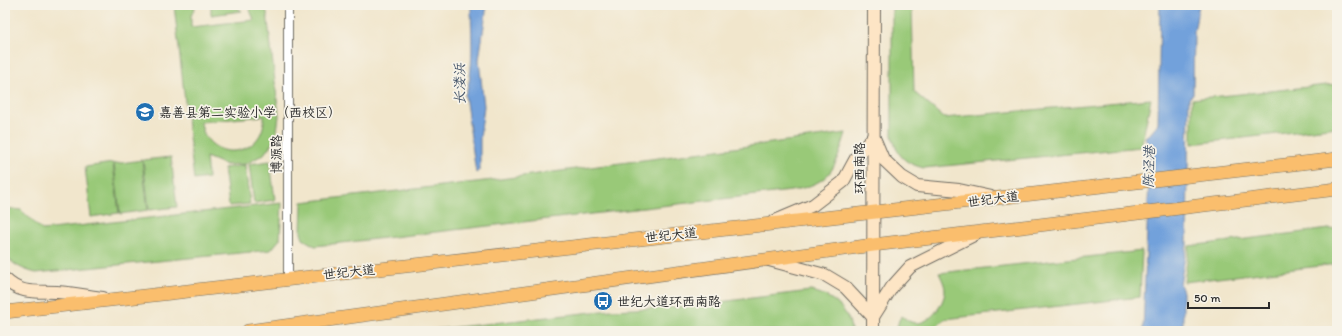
<svg xmlns="http://www.w3.org/2000/svg" width="1342" height="336" viewBox="0 0 1342 336" font-family="Itim,'LXGW WenKai TC',sans-serif">
  <style>
    .green { fill: #99c978; stroke: #627a52; fill-rule: evenodd }
    .water { fill: #72a1db; stroke: #4e6683 }
    .lines { fill: none; stroke-linecap: round; stroke-linejoin: round }
    .street-casing { stroke: #706c63; stroke-width: 10 }
    .secondary-casing { stroke: #706c63; stroke-width: 14 }
    .primary-casing { stroke: #706c63; stroke-width: 14 }
    .street { stroke: #fff; stroke-width: 8 }
    .secondary { stroke: #fde5c5; stroke-width: 12 }
    .primary { stroke: #fabe6d; stroke-width: 13 }
    .labels { text-anchor: middle; dominant-baseline: central; stroke-width: 3.5; stroke-linejoin: round; paint-order: stroke }
    .poi-label { font-size: 13px; fill: #2b2b2b; stroke: #f7f3e8; text-anchor: start }
    .street-label { font-size: 13px; fill: #2b2b2b; stroke: #f7f3e8 }
    .water-label { font-size: 14px; font-style: italic; fill: #445469; stroke: #f7f3e8 }
  </style>
  <rect width="100%" height="100%" fill="#f7f3e8"/>
  <filter id="ink" filterUnits="userSpaceOnUse"><feTurbulence type="fractalNoise" baseFrequency=".025" numOctaves="2"/><feDisplacementMap in="SourceGraphic" scale="8" xChannelSelector="R" yChannelSelector="G"/><feConvolveMatrix kernelMatrix="1 2 1 2 8 2 1 2 1" color-interpolation-filters="sRGB"/></filter>
  <filter id="wash" filterUnits="userSpaceOnUse"><feTurbulence type="fractalNoise" baseFrequency=".012" numOctaves="4" result="noise"/><feDisplacementMap in="SourceGraphic" scale="16" xChannelSelector="R" yChannelSelector="G"/><feGaussianBlur stdDeviation="0.9" result="paint"/><feColorMatrix in="noise" values="0 0 0 0 0 0 0 0 0 0 0 0 0 0 0 0 0 1.4 0 .05"/><feComposite in="paint" operator="in"/></filter>
  <g filter="url(#wash)">
    <rect width="100%" height="100%" fill="#f1e6cc"/>
    <!-- green -->
    <g class="green">
      <path d="M174,5H196L191,16V27L254,20L248,5H265L267,13L279,116L276,138L264,154L246,164L226,165L206,157L208,178L194,180ZM264,116C266,157 209,165 201,124V122Z"/>
      <path d="M211,5H233L242,11L211,15Z"/>
      <path d="M892,5H912L914,92L944,118L1151,99L1141,147L924,168C903,163 897,155 892,135Z"/>
      <path d="M1337,84V127L1192,144V99Z"/>
      <path d="M846,133C834,170 833,182 791,191L315,246L303,239L301,233L302,202L493,180Z"/>
      <path d="M171,157L177,207L149,210L143,160Z"/>
      <path d="M142,160L148,210L120,214L114,164Z"/>
      <path d="M270,161L275,200L254,203L249,164Z"/>
      <path d="M113,163L119,213L91,217L85,167Z"/>
      <path d="M245,165L250,204L229,206L224,168Z"/>
      <path d="M282,203L280,239L271,250L36,273C24,270 12,265 5,254V208L21,210L42,230Z"/>
      <path d="M1337,228V264L1184,282L1189,246Z"/>
      <path d="M1142,251L1140,297L945,319L932,331H896L899,320L902,316C905,318 908,321 911,322C927,328 944,306 945,291C945,285 942,279 939,273Z"/>
      <path d="M810,291C831,294 850,310 851,331H421L611,310L678,307Z"/>
    </g>
    <!-- water -->
    <g class="water">
      <path d="M471,5H487L479,60L484,106L480,138V170L476,173L465,95C475,73 471,30 471,5Z"/>
      <path d="M1160,5H1199L1194,32L1193,95L1189,98L1187,245L1180,284L1183,292V331H1143L1150,152L1145,137L1152,132L1158,123Z"/>
    </g>
  </g>
  <g filter="url(#ink)">
    <g class="lines">
      <!-- street casing -->
      <g class="street-casing">
        <path id="street" d="M288,5V279"/>
      </g>
      <!-- secondary casing -->
      <g class="secondary-casing">
        <g id="secondary">
          <path d="M875,140L883,159L902,177L917,186L959,190L991,197"/>
          <path d="M775,221L813,205L843,182L856,158L873,137"/>
          <path d="M769,260L825,275L845,287L873,317"/>
          <path d="M5,279C21,295 37,291 57,292C72,293 88,296 103,298"/>
          <path d="M873,317L892,287L910,267L976,234"/>
          <path d="M873,331L874,5"/>
        </g>
      </g>
      <!-- primary casing -->
      <g class="primary-casing">
        <g id="primary">
          <path d="M5,312L1337,159"/>
          <path d="M248,331L873,245L1337,189"/>
        </g>
      </g>
      <!-- street -->
      <use href="#street" class="street"/>
      <!-- secondary -->
      <use href="#secondary" class="secondary"/>
      <!-- primary -->
      <use href="#primary" class="primary"/>
    </g>
  </g>
  <!-- icons -->
  <defs>
    <g id="school-disc" transform="scale(1)"><circle r="9.5" fill="#1f6fb2" stroke="#f7f3e8"/><path d="M0-5L7-2L0 1L-7-2ZM-4 1L0 2.5L4 1V4Q0 6-4 4Z" fill="#fff"/></g>
    <g id="bus-disc" transform="scale(1)"><circle r="9.5" fill="#1f6fb2" stroke="#f7f3e8"/><path d="M-5-6H5V4H4V6H2V4H-2V6H-4V4H-5ZM-3.5-4V0h7V-4ZM-3.5 1.2v1.5H-2V1.2ZM2 1.2v1.5H3.5V1.2Z" fill="#fff"/></g>
  </defs>
  <g fill-rule="evenodd">
    <use href="#school-disc" x="145" y="112"/>
    <use href="#bus-disc" x="603" y="301"/>
  </g>
  <g class="labels">
    <!-- poi labels -->
    <g class="poi-label">
      <text x="159" y="112">嘉善县第二实验小学（西校区）</text>
      <text x="617" y="301">世纪大道环西南路</text>
    </g>
    <!-- street labels -->
    <g class="street-label">
      <text transform="translate(276 154) rotate(-90)">博源路</text>
      <text transform="translate(859 168) rotate(-90)">环西南路</text>
      <text transform="translate(993 199) rotate(-7)">世纪大道</text>
      <text transform="translate(671 235) rotate(-6)">世纪大道</text>
      <text transform="translate(349 272) rotate(-6)">世纪大道</text>
    </g>
    <!-- water labels -->
    <g class="water-label">
      <text transform="translate(460 84) rotate(-91)">长溇浜</text>
      <text transform="translate(1149 167) rotate(-88)">陈泾港</text>
    </g>
  </g>
  <!-- margin -->
  <rect width="1342" height="336" fill="none" stroke="#f7f3e8" stroke-width="20"/>
  <!-- scale -->
  <path d="M1188 302v6h81v-6" fill="none" stroke="#2b2b2b" stroke-width="2"/>
  <text x="1194" y="302" font-size="12" fill="#2b2b2b" stroke="#f7f3e8" stroke-width="3" paint-order="stroke">50 m</text>
</svg>
